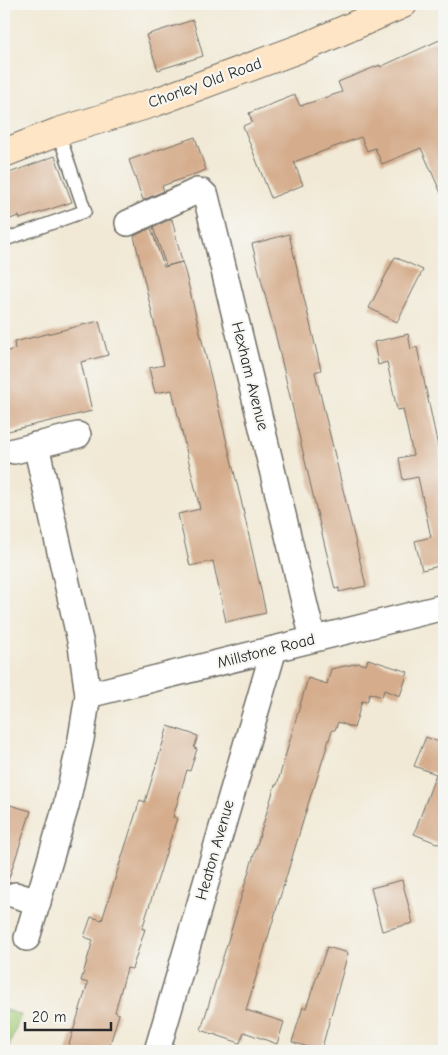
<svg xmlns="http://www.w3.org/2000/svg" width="448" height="1055" viewBox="0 0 448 1055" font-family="'Comic Neue',sans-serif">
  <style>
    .green { fill: #a1cc79; stroke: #667c52 }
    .building { fill: #d5ad8d }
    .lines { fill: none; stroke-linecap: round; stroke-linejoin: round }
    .lane-casing { stroke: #706e66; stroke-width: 15 }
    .street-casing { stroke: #706e66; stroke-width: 28 }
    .secondary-casing { stroke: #706e66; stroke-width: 30 }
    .lane { stroke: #fff; stroke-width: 12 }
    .street { stroke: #fff; stroke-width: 25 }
    .secondary { stroke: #fde5c5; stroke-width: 28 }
    .labels { text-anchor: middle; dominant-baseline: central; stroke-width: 4.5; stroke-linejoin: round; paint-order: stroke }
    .street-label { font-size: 16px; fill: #2b2b2b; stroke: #f6f6f2 }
  </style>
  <rect width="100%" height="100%" fill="#f6f6f2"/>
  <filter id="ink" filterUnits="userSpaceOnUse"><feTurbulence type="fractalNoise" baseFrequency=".02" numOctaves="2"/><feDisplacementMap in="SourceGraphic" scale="10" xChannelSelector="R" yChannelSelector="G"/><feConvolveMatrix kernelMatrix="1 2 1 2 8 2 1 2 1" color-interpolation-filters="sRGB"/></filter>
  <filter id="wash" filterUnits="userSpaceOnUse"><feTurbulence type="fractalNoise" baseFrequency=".0096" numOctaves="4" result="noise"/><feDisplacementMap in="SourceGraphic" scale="20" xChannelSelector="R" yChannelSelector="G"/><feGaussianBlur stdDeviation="1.12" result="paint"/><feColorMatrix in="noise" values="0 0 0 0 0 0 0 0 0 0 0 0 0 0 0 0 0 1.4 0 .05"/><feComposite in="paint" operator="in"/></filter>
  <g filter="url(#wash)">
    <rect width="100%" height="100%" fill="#f1e9d5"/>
    <!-- green -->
    <path class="green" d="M4,1009L21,1015L7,1051H4Z"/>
    <g id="blocks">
      <!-- building -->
      <g class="building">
        <path d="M193,20L203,56L158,70L146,35Z"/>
        <path d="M444,38V200L421,148L382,164L375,148L367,151L361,137L294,162L303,185L271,198L243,126L252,122L249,113L295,95L300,106L342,92L338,82L380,65V67Z"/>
        <path d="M195,137L206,170L162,186L164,191L143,200L129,160Z"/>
        <path d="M55,156L72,202L20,219L19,216L4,221V175Z"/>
        <path d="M172,219L182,262L166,266L153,227Z"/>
        <path d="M151,228L164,267L182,262L186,275L241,500L266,613L226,622L213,561L190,566L178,514L200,509L172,390L155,393L149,368L164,365L134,236Z"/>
        <path d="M289,234L321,370L315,372L366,586L339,592V588L335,589L277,341L252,244Z"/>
        <path d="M395,257L423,270L397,322L369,308Z"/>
        <path d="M99,321L108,355L81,362L92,411L4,432V352L15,349L14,342Z"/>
        <path d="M408,334L411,349L417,347L444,475V565L422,570L415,541L431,537L418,477L403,480L399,458L413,455L403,409L397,410L387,362L378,365L374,342Z"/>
        <path d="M368,659L408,672L400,696L384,690L382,697L370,693L367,702L362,701L354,728L338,722L335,730H332L314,788H313L246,1010L284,1022L277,1044L244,1032L240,1043L201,1030L275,785H277L308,678L327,684L331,669L359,663L366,665Z"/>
        <path d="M168,726L198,736L194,748L197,749L190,771L187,770L173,817L177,818L142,929H145L132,969L127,968L115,1012L119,1014L108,1051H67L88,983L81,981L93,940L84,937L91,917L102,920L140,800L145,802Z"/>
        <path d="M426,737L444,744V846L414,834L436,774L414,766Z"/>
        <path d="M10,805L31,811L8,881H4V825Z"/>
        <path d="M402,880L413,923L382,931L371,888Z"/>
        <path d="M327,947L348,953L321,1051L292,1042L303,1007L306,1008Z"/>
      </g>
    </g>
  </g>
  <g filter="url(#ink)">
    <use href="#blocks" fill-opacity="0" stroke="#706e66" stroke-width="1"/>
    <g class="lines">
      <!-- lane casing -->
      <g class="lane-casing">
        <path id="lane" d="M4,240L85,211L58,132"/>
      </g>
      <!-- street casing -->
      <g class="street-casing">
        <g id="street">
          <path d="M128,223L197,191L202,192L206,196L313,639"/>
          <path d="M14,451L78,435"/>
          <path d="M88,695L444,607"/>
          <path d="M15,895L38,902"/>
          <path d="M27,938L66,806L81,739L88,695L81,645L36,445"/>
          <path d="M157,1051L274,649"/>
        </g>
      </g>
      <!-- secondary casing -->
      <g class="secondary-casing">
        <path id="secondary" d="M4,153L58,132L156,102L312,44L403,4"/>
      </g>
      <!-- lane -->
      <use href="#lane" class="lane"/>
      <!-- street -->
      <use href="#street" class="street"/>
      <!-- secondary -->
      <use href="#secondary" class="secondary"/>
    </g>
  </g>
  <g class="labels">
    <!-- street labels -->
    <g class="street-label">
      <text transform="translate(205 83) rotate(-20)">Chorley Old Road</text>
      <text transform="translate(250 376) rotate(76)">Hexham Avenue</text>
      <text transform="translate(266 651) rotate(-14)">Millstone Road</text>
      <text transform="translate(215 850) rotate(-74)">Heaton Avenue</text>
    </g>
  </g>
  <!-- margin -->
  <rect width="448" height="1055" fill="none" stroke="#f6f6f2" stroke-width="20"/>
  <!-- scale -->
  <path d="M25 1022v8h86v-8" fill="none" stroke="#2b2b2b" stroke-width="2.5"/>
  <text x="32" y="1022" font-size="15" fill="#2b2b2b" stroke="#f6f6f2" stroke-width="4" paint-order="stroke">20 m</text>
</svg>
